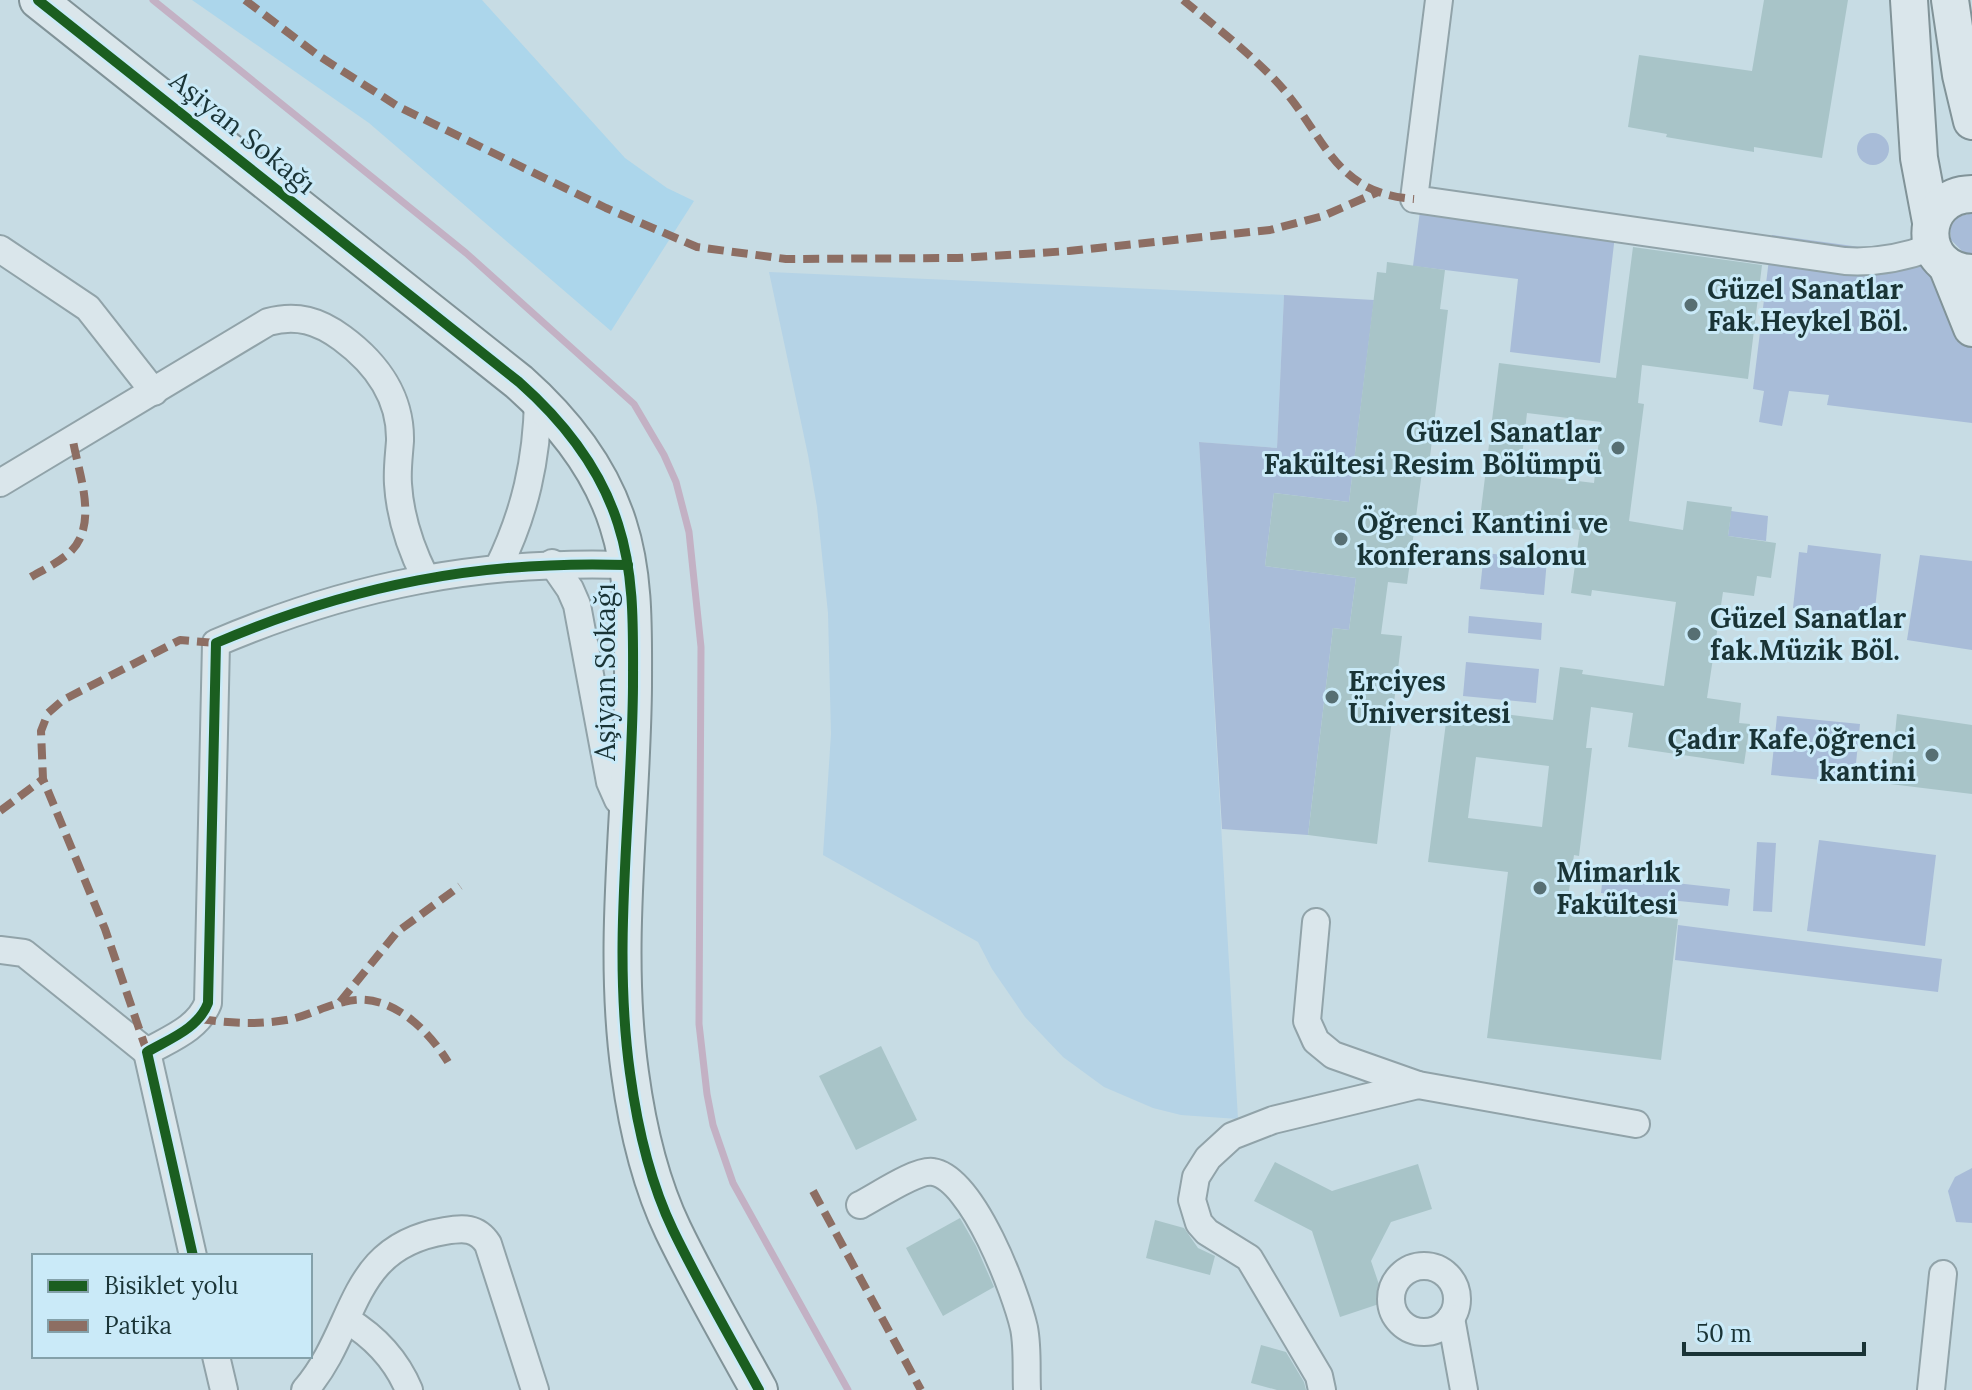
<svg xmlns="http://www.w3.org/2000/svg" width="1972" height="1390" viewBox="0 0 1972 1390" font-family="Lora,serif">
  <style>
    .farmland { fill: #b5d3e6 }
    .green { fill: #a8bcd8 }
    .sand { fill: #acd6eb }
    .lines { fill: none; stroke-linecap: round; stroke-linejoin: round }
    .stream { stroke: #c3b1c4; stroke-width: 7 }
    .building { fill: #a8c4c8; fill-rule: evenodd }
    .street-casing { stroke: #91a3a9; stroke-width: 30 }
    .secondary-casing { stroke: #819398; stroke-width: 40 }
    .street { stroke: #dae6eb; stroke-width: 26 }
    .secondary { stroke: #dae6eb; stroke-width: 36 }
    .quiet { stroke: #8d6e63; stroke-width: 8; stroke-dasharray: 16 8; stroke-linecap: butt }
    .cycleway-casing { stroke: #caeaf8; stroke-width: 15 }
    .cycleway { stroke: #1b5e20; stroke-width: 10 }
    .poi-dot { fill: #576f73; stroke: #caeaf8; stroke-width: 3 }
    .labels { text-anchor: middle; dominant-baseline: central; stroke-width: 6; stroke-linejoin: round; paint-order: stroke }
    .street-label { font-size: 28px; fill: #1a3436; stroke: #caeaf8 }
    .poi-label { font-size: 28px; font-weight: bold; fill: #1a3436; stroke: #caeaf8; text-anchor: start }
  </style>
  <rect width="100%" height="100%" fill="#c7dce4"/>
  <!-- farmland -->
  <path class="farmland" d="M769,272L1284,295L1277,448L1199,442L1238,1119L1181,1115L1153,1108L1104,1087L1063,1057L1025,1017L992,969L978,942L823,855L831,734L828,613L817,507L808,455Z"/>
  <!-- green -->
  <g class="green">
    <circle cx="1873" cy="149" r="16"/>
    <path d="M1421,203L1616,227L1600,363L1510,352L1518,279L1413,266Z"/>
    <path d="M1972,213V254L1964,253L1951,240L1950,228L1957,217Z"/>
    <path d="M1772,235L1955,260L1972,298V423L1827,405L1829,395L1789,391L1782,426L1759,422L1764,391L1753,389Z"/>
    <path d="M1284,295L1374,300L1349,502L1274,493L1265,566L1356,578L1349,630L1333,628L1308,835L1222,829L1199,442L1277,448Z"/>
    <path d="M1731,511L1768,516L1766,541L1728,536Z"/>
    <path d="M1808,545L1881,554L1874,618L1793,608L1799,552L1807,553Z"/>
    <path d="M1484,553L1547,559L1544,595L1480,589Z"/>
    <path d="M1920,555L1972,561V650L1907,640Z"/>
    <path d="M1469,616L1542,623L1541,640L1468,633Z"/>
    <path d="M1466,662L1539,669L1536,703L1463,696Z"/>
    <path d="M1777,716L1860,724L1854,783L1771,775Z"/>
    <path d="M1819,840L1936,855L1925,946L1807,931Z"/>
    <path d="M1757,842L1776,843L1772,912L1753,911Z"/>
    <path d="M1603,875L1730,889L1728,906L1601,893Z"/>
    <path d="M1678,925L1942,959L1938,992L1675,960Z"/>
    <path d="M1972,1168V1223L1956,1222L1948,1191L1955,1177Z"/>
  </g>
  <!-- sand -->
  <path class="sand" d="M192,0H482L625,158L667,188L694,201L611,331L369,123Z"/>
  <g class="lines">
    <!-- stream -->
    <path class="stream" d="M153,0L466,253L634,404L664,455L676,482L689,532L701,647L699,1024L707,1094L713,1125L733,1183L848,1390"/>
  </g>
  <!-- building -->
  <g class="building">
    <path d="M1764,0H1848L1822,158L1754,147V152L1666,137L1667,134L1628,127L1639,55L1752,71Z"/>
    <path d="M1633,247L1762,265L1748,379L1642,365L1638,403L1644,404L1629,521L1683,530L1687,501L1732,507L1728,536L1776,543L1771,578L1757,576L1754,596L1723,592L1707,698L1741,703L1739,723L1750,724L1744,764L1628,747L1633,713L1591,707L1586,748H1592L1579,856L1574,855L1567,905L1678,919L1661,1060L1487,1038L1508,872L1428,862L1448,707L1553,720L1560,667L1583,670L1582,674L1664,686L1676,602L1592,590L1591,596L1571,593L1580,530L1480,518L1499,363L1616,378ZM1527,413L1601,422L1594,483L1520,474ZM1476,757L1549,766L1542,827L1468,818Z"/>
    <path d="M1387,262L1445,270L1440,309L1448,310L1428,473L1422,472L1407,584L1388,582L1381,634L1402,636L1377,844L1308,835L1333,628L1349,630L1356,578L1265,566L1274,493L1349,502L1377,272L1386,273Z"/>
    <path d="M1897,714L1972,725V794L1890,784Z"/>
    <path d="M881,1046L917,1120L856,1150L819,1076Z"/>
    <path d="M1275,1162L1332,1191L1418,1164L1432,1209L1391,1222L1371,1261L1385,1302L1340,1317L1312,1231L1254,1201Z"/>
    <path d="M960,1218L976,1246L994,1287L943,1316L906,1248Z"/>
    <path d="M1155,1220L1184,1228L1198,1248L1215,1256L1210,1275L1146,1258Z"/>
    <path d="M1261,1345L1286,1352L1304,1382L1306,1390H1277L1251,1383Z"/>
  </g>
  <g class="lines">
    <!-- street casing -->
    <g class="street-casing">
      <g id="street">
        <path d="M1439,0L1414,199L1845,261C1876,263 1903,258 1932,247"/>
        <path d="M0,249L88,308L154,392"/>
        <path d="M0,483L268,322C297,314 319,321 342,338C376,363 401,397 400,441C399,455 397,469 398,484C400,517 410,547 425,577"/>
        <path d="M552,563L570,589L577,605L610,782L618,800L628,811"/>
        <path d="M498,568C525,513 537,460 538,399"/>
        <path d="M1316,922L1307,1021L1316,1041L1333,1055L1418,1085L1636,1124"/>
        <path d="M0,950L24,953L147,1052"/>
        <path d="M860,1205C876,1197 917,1169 933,1172C973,1178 1016,1293 1024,1328C1028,1348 1026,1370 1027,1390"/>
        <path d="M193,1256L147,1052C169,1039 198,1029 208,1003L216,643C352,585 481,560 628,565"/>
        <circle cx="1424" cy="1299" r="33"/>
        <path d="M1451,1318L1464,1390"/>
        <path d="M347,1320C375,1337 396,1359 409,1390"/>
        <path d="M216,1356L224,1390"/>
        <path d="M305,1390C359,1327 347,1247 445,1231C463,1228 477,1227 488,1244L535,1390"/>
        <path d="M1322,1390L1319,1376L1249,1258L1207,1232L1199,1223L1192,1200L1196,1177L1208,1158L1232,1136L1273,1120L1418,1085"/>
        <path d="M1931,1390L1943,1274"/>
      </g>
    </g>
    <!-- secondary casing -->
    <g class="secondary-casing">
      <g id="secondary">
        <path d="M38,0L519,382C563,421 600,467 618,524C635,576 633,632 633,686C632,815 612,944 630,1073C637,1125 650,1182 673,1230C699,1284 730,1337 759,1390"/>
        <path d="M1909,0L1919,158L1931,222"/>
        <path d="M1950,0L1961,75L1972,121"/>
        <path d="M1972,194C1917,195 1916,271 1972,273"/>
        <path d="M1947,266L1972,328"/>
      </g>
    </g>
    <!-- street -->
    <use href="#street" class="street"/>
    <!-- secondary -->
    <use href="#secondary" class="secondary"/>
    <!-- quiet -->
    <g class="quiet">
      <path d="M245,0L319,56L399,107L606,208L697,247L786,259L958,258L1069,251L1270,230L1323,216L1378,192"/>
      <path d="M1183,0C1215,26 1247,51 1276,81C1325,133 1331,193 1414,199"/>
      <path d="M31,577C43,570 57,563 68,554C100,527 79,475 73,441"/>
      <path d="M0,811L43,779"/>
      <path d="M340,1002L397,932L460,886"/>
      <path d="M200,1019C228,1023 257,1025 286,1020C306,1017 324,1006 344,1002C388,990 427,1028 448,1062"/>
      <path d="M147,1052L105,929L43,779L41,731L48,713L63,700L180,640L216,643"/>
      <path d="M813,1191L921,1390"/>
    </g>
    <!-- cycleway casing -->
    <g class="cycleway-casing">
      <g id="cycleway">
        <path d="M38,0L519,382C563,421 600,467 618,524C635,576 633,632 633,686C632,815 612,944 630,1073C637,1125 650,1182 673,1230C699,1284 730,1337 759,1390"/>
        <path d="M193,1256L147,1052C169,1039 198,1029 208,1003L216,643C352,585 481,560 628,565"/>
      </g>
    </g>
    <!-- cycleway -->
    <use href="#cycleway" class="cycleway"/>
  </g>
  <!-- markers -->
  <g class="poi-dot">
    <circle cx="1691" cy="305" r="8"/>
    <circle cx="1618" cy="448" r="8"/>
    <circle cx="1341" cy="539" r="8"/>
    <circle cx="1694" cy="634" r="8"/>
    <circle cx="1332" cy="697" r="8"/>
    <circle cx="1932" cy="755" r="8"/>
    <circle cx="1540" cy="888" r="8"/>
  </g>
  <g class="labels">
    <!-- street labels -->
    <g class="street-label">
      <text transform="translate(243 132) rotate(39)">Aşiyan Sokağı</text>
      <text transform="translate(605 672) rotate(-90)">Aşiyan Sokağı</text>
    </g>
    <!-- poi labels -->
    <g class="poi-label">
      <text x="1707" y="289">Güzel Sanatlar<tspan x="1707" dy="32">Fak.Heykel Böl.</tspan></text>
      <text x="1602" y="432" text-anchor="end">Güzel Sanatlar<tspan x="1602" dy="32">Fakültesi Resim Bölümpü</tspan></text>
      <text x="1357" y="523">Öğrenci Kantini ve<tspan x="1357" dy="32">konferans salonu</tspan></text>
      <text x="1710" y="618">Güzel Sanatlar<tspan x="1710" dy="32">fak.Müzik Böl.</tspan></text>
      <text x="1348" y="681">Erciyes<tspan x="1348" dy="32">Üniversitesi</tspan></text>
      <text x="1916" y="739" text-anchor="end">Çadır Kafe,öğrenci<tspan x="1916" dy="32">kantini</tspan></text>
      <text x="1556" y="872">Mimarlık<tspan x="1556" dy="32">Fakültesi</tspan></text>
    </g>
  </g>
  <!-- legend -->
  <rect x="32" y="1254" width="280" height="104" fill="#caeaf8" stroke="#84a1aa" stroke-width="2"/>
  <rect x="48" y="1280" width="40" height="12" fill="#1b5e20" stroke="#84a1aa" stroke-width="2"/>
  <text x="104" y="1294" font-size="24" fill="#1a3436">Bisiklet yolu</text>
  <rect x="48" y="1320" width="40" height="12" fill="#8d6e63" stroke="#84a1aa" stroke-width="2"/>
  <text x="104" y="1334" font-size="24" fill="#1a3436">Patika</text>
  <!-- scale -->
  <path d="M1684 1342v12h180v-12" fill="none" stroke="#1a3436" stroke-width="4"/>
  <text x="1696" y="1342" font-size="24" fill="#1a3436" stroke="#caeaf8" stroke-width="6" paint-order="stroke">50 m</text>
</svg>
